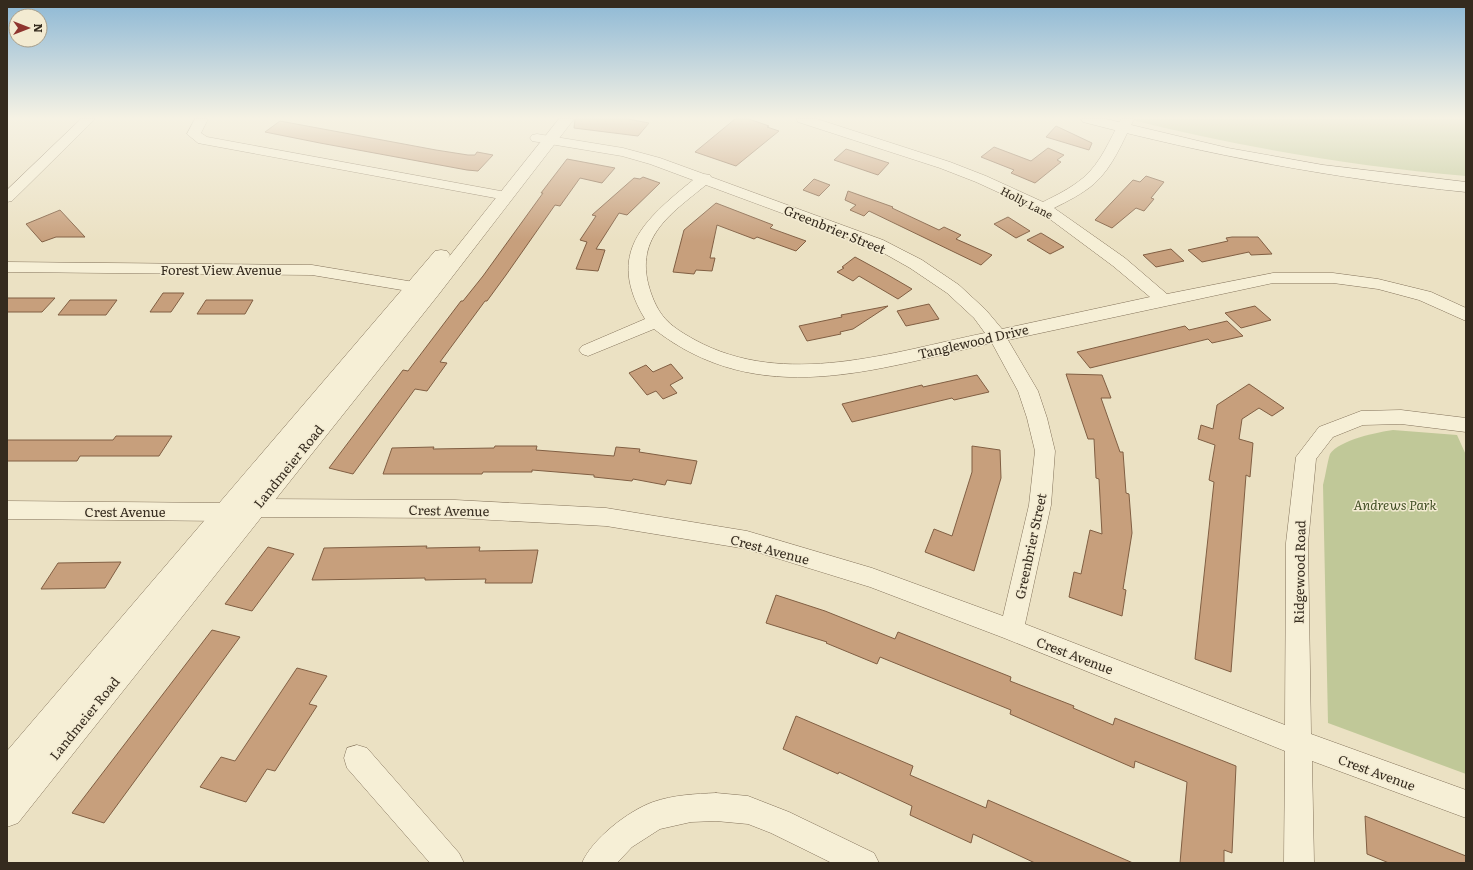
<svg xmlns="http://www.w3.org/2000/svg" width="1473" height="870" viewBox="0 0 1473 870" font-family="Literata,serif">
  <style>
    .green { fill: #c0c898 }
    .building { fill: #c79f7c; stroke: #815f43 }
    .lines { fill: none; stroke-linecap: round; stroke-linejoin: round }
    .minor-casing { stroke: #84735b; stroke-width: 1 }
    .tertiary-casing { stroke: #84735b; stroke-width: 1 }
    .secondary-casing { stroke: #66553f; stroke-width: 1 }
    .minor { fill: #f6efd6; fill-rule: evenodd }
    .tertiary { fill: #f6efd6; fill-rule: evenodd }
    .secondary { fill: #f6efd6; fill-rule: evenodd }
    .labels { text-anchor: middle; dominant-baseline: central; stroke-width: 3; stroke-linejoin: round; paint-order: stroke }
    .far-street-label { font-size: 11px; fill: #352b1e; stroke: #f3ebd2 }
    .street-label { font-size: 13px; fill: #352b1e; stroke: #f3ebd2 }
    .park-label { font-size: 13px; font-style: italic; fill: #435026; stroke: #f3ebd2 }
  </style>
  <rect width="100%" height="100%" fill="#ebe1c3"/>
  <!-- green -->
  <g class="green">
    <path d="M1128,119H1466V176C1352,166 1239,147 1128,119Z"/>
    <path d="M1393,430L1457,435L1466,455V774L1328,723L1323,485C1325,478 1328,459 1330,454C1339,440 1378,432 1393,430Z"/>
  </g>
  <!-- building -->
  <g class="building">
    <path d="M575,119H628L649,123L638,136L574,128Z"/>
    <path d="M735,119H749L769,126L767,127L779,131L736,166L695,152Z"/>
    <path d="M280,121L436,150L468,155H475L477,152L493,155L478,171L467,170L320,143L265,132Z"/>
    <path d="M1056,126L1092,143L1089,150L1046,137Z"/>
    <path d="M994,147L1031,161L1048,148L1064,155L1057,160L1061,162L1035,183L1011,173L1014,170L981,157Z"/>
    <path d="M846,149L889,163L878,175L834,160Z"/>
    <path d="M567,159L615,168L602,183L580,178L560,206L555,205L506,275L487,301H485L440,362L447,363L427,391L415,389L353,474L329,468L403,370L408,371L461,301H463L483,276L543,193H541Z"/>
    <path d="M1146,176L1164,182L1151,198L1154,199L1144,211L1136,208L1112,228L1095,220L1133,180L1140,182Z"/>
    <path d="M643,177L660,183L627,215L619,213L596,249L605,250L598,271L576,269L587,242L580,240L596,216L592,215L634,178L640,179Z"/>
    <path d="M814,179L830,185L819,196L803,190Z"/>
    <path d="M848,191L893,207L892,208L939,230L944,227L961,235L956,239L992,255L981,265L869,211L864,216L850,210L856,205L845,200Z"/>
    <path d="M716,203L773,225L770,228L806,241L796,251L757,237L754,239L717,225L710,258H715L712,271L696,270L694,274L673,272L684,230Z"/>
    <path d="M60,210L85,237H56L42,242L26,224Z"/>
    <path d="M1008,217L1030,231L1016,238L994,224Z"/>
    <path d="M1041,233L1064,247L1050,254L1027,240Z"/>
    <path d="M1232,237H1258L1272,254L1251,255L1249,252L1202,262L1188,250L1228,241L1226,238Z"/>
    <path d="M1171,249L1184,261L1156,267L1143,255Z"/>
    <path d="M855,257L888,275L912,289L898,299L859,276L853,281L837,272L844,268L842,267Z"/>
    <path d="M163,293H184L171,312H150Z"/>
    <path d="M7,298H55L42,312H7Z"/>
    <path d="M70,300H117L106,315H58Z"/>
    <path d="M206,300H253L245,314H197Z"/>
    <path d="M929,304L939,319L906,326L897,311Z"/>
    <path d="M888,306L853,329L840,332L841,334L807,341L799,326L842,317L841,315Z"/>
    <path d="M1255,306L1271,320L1241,328L1225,313Z"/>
    <path d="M1227,321L1243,336L1212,343L1208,339L1090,368L1077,352L1185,326L1189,330Z"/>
    <path d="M671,364L683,378L670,385L677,393L663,399L656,391L647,395L629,373L646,365L653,372Z"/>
    <path d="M1066,374L1102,375L1111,398H1101L1120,452H1123L1126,493L1129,494L1132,533L1123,589L1126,590L1122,616L1069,597L1074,572L1081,574L1090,530L1102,534L1099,479L1096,478L1094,439H1088Z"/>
    <path d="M977,375L989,392L954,400L952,398L852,422L842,404L922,385L923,387Z"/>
    <path d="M1249,384L1284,408L1272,416L1259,408L1242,419L1239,439L1253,443L1250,477L1246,475L1231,672L1195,659L1214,482L1209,480L1215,445L1198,439L1201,425L1213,429L1217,405Z"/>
    <path d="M116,436H172L159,456H80L77,461H7V440H113Z"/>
    <path d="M495,446H537L536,450L614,456L616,447L640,449L639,452L697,461L691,484L667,480L665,485L633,479L632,481L594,477V475L532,470V472H483L482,474H383L392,448L434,447L433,449L494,448Z"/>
    <path d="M972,446L1000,450L1001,478L974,571L925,552L934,529L952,536L972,472Z"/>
    <path d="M427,546L426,548L480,547L479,551L538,550L532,583H485L486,579L425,580V578L312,580L324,548Z"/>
    <path d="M268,547L294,554L252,611L225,604Z"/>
    <path d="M121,562L105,588L41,589L58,563Z"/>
    <path d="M776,595L825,611L895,639L898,632L1011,677L1010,681L1074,706L1073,708L1113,725L1115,718L1236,766L1232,853L1224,850V863H1180L1187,782L1135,761L1134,768L1010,714L1011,710L880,657L877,664L826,643L827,642L766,623Z"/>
    <path d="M212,630L240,637L104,823L72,813Z"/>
    <path d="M297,668L327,676L309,704L317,706L275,771L267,769L246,802L200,787L221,757L235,761Z"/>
    <path d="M796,716L913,766L910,775L986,808L988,800L1133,863H1035L973,834L971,843L910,815L912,806L839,772L838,774L783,749Z"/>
    <path d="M1365,816L1466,856V863H1389L1367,854Z"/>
  </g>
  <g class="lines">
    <!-- minor casing -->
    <g class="minor-casing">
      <g id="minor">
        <path d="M81,119H95L12,201L7,202V190Z"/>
        <path d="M195,119H208L201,133L207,137L506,192L511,193L513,196L511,199L506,200L203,144L198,143L187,134Z"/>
        <path d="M797,119H817L950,162L986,176L1043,202C1057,195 1071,188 1083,178C1101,163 1110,139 1121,119H1134C1123,141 1113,167 1094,184C1082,194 1068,201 1054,208L1125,258L1167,294L1273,273H1333L1378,279L1431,292L1466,308V321L1419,300L1378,289L1333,283H1273L1008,340L1038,391L1047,418L1055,451L1051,505L1025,624L1285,725L1286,543L1296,457L1319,427L1361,411L1401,410L1466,418V432L1401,424L1363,425L1333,437L1316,459L1308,543L1311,734L1466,790V818L1312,761L1314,863H1284L1285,751L1004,638L870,587L747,549L606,526L455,518L254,517L227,521L7,519V501L227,503L254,499L455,500L606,508L747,531L872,568L1003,616L1029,505L1035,451L1027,418L1018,391L992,343C876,369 759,411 654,329L588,356L582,354L579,350L582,346L645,319C605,253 644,220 693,180L650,164L622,156L532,141L530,138L532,135L537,134L623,148L660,158L704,174L710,175L711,177L883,240L922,260L959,285L986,310L1002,329L1150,297L1113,266L1039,211L976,182L940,168L798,122ZM706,185L871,246L910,268L947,293L974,318L985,333C892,352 785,389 695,340C672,327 660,319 651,293C632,239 669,215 706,185Z"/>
        <path d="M7,262L312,265L438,286L440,290L438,294L432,295L312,275L7,272Z"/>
        <path d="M357,745L367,748L459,853L464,863H430L347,768L344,758L347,748Z"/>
        <path d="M716,793L748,796L789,812L874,853L879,863H832L771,833L748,824L716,821L691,822L660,829L632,847L617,863H582C592,839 628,811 653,802C673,795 695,794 716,793Z"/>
      </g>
    </g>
    <!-- tertiary casing -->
    <g class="tertiary-casing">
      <path id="tertiary" d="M559,119H574L439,294L18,823L7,827V751L435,251L441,250L447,251L450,255L448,258Z"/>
    </g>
    <!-- secondary casing -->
    <g class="secondary-casing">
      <path id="secondary" d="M1081,119H1106L1228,148L1323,165L1466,182V192C1336,179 1209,155 1083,122Z"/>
    </g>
    <!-- minor -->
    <use href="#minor" class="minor"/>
    <!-- tertiary -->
    <use href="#tertiary" class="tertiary"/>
    <!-- secondary -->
    <use href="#secondary" class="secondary"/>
  </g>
  <!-- sky -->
  <linearGradient id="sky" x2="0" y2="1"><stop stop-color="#8db8d5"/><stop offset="0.49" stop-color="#f6f2e4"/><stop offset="1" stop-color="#f6f2e4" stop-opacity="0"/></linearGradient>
  <rect width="1473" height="241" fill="url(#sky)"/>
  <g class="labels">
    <!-- far-street labels -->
    <g class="far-street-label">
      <text transform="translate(1027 202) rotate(27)">Holly Lane</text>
    </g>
    <!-- street labels -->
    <g class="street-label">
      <text transform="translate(835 229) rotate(22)">Greenbrier Street</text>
      <text x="221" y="269">Forest View Avenue</text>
      <text transform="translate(973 341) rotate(-13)">Tanglewood Drive</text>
      <text transform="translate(288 466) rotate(-51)">Landmeier Road</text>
      <text transform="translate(449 510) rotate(1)">Crest Avenue</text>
      <text x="125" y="511">Crest Avenue</text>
      <text transform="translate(1030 546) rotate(-78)">Greenbrier Street</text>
      <text transform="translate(770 549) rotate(15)">Crest Avenue</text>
      <text transform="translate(1299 572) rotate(-89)">Ridgewood Road</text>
      <text transform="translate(1075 655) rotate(21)">Crest Avenue</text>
      <text transform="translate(84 718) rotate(-51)">Landmeier Road</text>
      <text transform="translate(1377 772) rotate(20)">Crest Avenue</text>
    </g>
    <!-- park labels -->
    <g class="park-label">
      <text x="1395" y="504">Andrews Park</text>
    </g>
  </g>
  <!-- border -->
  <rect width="1473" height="870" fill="none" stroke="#352b1e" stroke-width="16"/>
  <!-- north arrow -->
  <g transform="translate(28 28) rotate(90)"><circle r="19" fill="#f3ebd2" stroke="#a79e8a"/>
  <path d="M0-3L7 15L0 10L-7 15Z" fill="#8f352f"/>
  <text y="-6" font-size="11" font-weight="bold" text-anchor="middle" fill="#352b1e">N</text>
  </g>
</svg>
